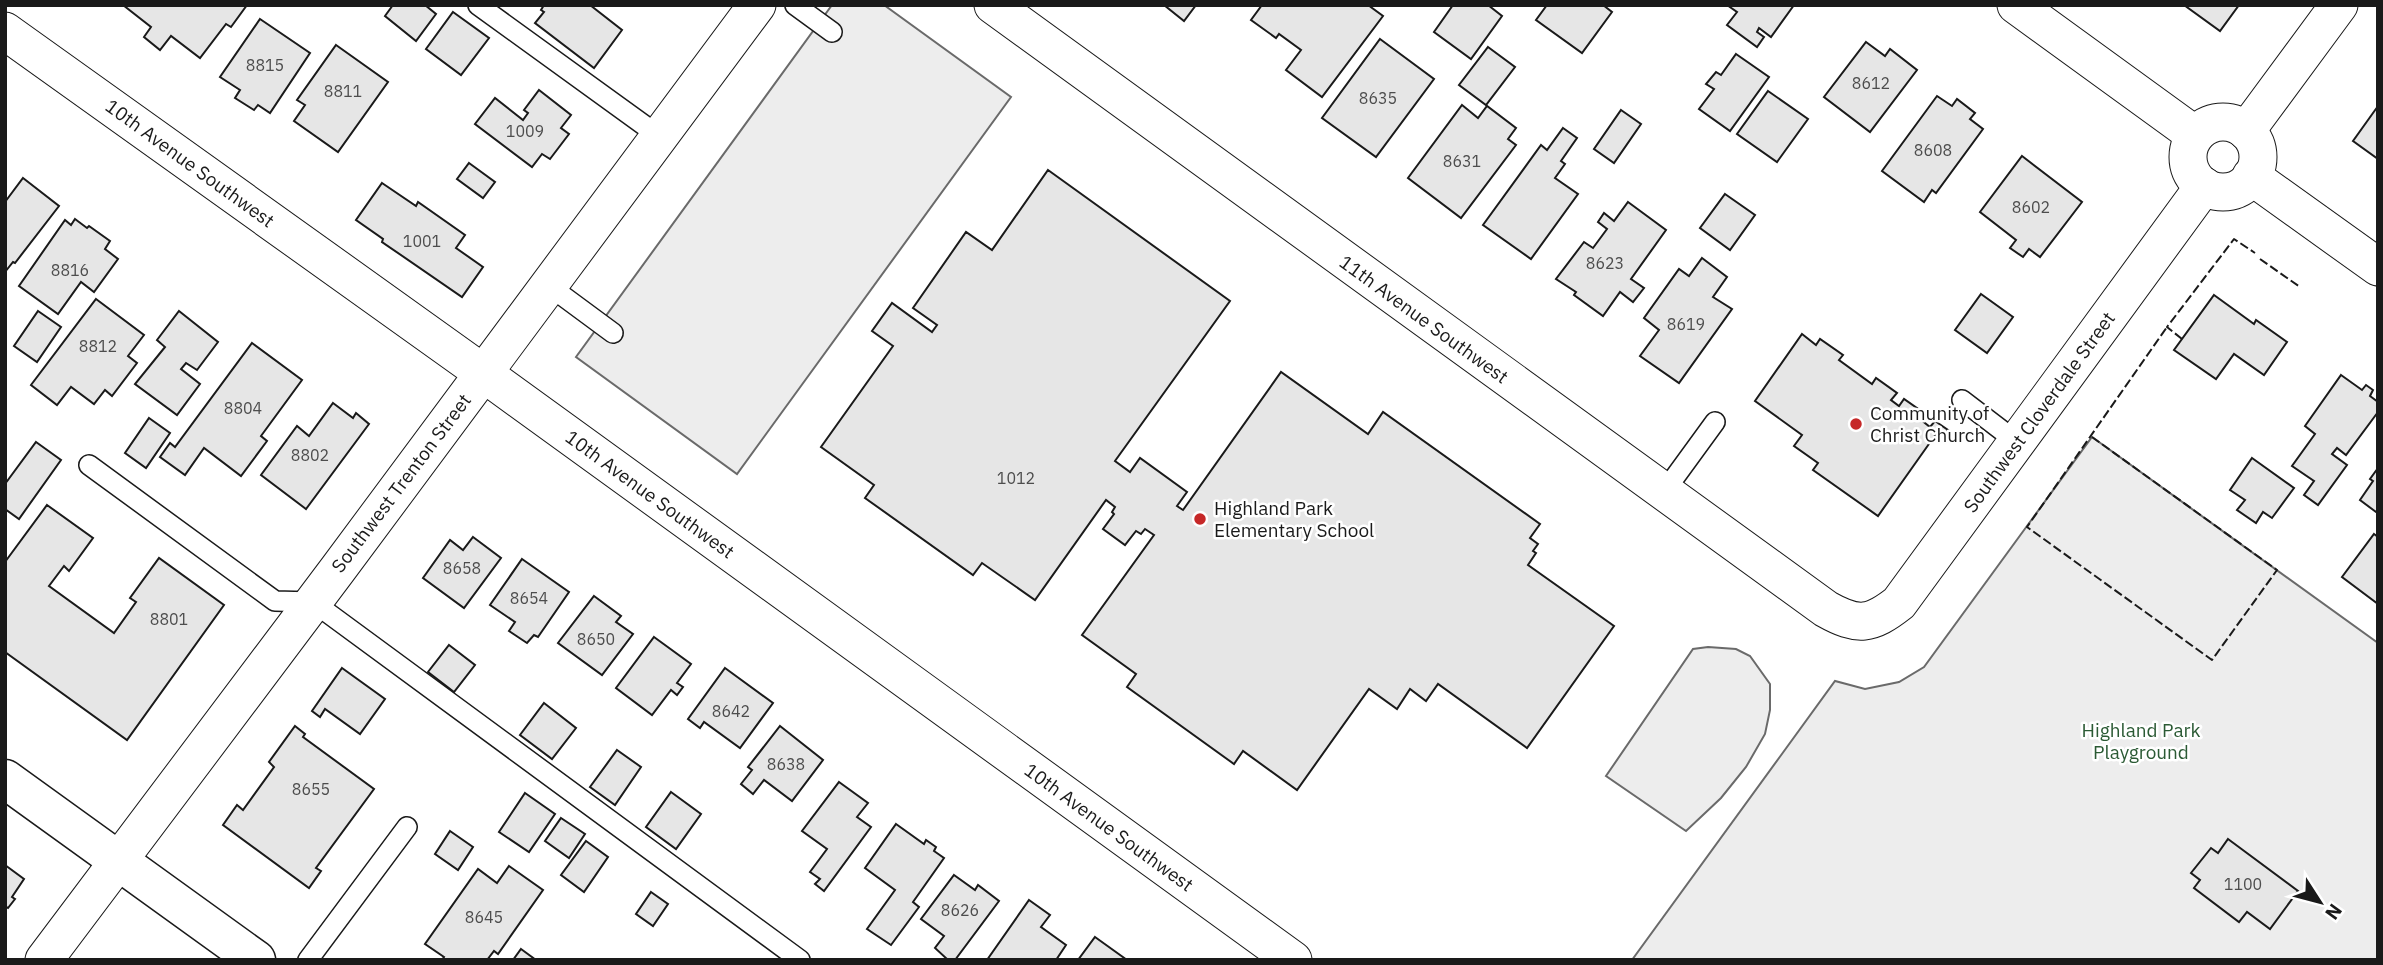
<svg xmlns="http://www.w3.org/2000/svg" width="2383" height="965" viewBox="0 0 2383 965" font-family="'IBM Plex Sans',sans-serif">
  <style>
    .built { fill: #ededed; stroke: #6a6a6a; stroke-width: 2 }
    .building { fill: #e6e6e6; stroke: #1a1a1a; stroke-width: 2 }
    .lines { fill: none; stroke-linecap: round; stroke-linejoin: round }
    .lane-casing { stroke: #1a1a1a; stroke-width: 22 }
    .street-casing { stroke: #1a1a1a; stroke-width: 39 }
    .secondary-casing { stroke: #1a1a1a; stroke-width: 41 }
    .lane { stroke: #fff; stroke-width: 19 }
    .street { stroke: #fff; stroke-width: 37 }
    .secondary { stroke: #fff; stroke-width: 38 }
    .fence { stroke: #1a1a1a; stroke-width: 2; stroke-dasharray: 9 3.5; stroke-linecap: butt }
    .poi-dot { fill: #c62828; stroke: #fff; stroke-width: 2.5 }
    .labels { text-anchor: middle; dominant-baseline: central; stroke-width: 5; stroke-linejoin: round; paint-order: stroke }
    .number-label { font-size: 16px; fill: #4d4d4d }
    .street-label { font-size: 19px; fill: #1a1a1a; stroke: #fff }
    .poi-label { font-size: 19px; fill: #1a1a1a; stroke: #fff; text-anchor: start }
    .park-label { font-size: 19px; fill: #2b5a34; stroke: #fff }
  </style>
  <rect width="100%" height="100%" fill="#fff"/>
  <!-- built -->
  <g class="built">
    <path d="M832,5H884L1011,97L737,474L576,357Z"/>
    <path d="M2092,437L2378,643V960H1632L1835,681L1865,689L1899,682L1924,667Z"/>
    <path d="M1708,647L1736,649L1750,656L1770,684V710L1765,734L1746,767L1721,798L1686,831L1606,776L1693,649Z"/>
  </g>
  <!-- building -->
  <g class="building">
    <path d="M123,5H247L231,27L226,24L200,58L171,36L160,50L144,37L151,27Z"/>
    <path d="M393,5H425L436,14L416,41L385,16Z"/>
    <path d="M544,5H590L622,30L594,68L535,23L544,12L541,10Z"/>
    <path d="M1164,5H1196L1184,21Z"/>
    <path d="M1262,5H1368L1383,16L1322,97L1286,70L1301,50L1279,34L1276,38L1251,20Z"/>
    <path d="M1453,5H1488L1502,16L1471,59L1434,32Z"/>
    <path d="M1547,5H1603L1612,12L1582,53L1536,20Z"/>
    <path d="M1727,5H1794L1771,37L1759,28L1757,32L1764,37L1757,47L1727,25L1737,12Z"/>
    <path d="M2184,5H2239L2220,31Z"/>
    <path d="M453,12L489,38L461,75L426,49Z"/>
    <path d="M260,19L310,53L270,113L258,105L254,110L235,98L240,90L220,77Z"/>
    <path d="M1380,39L1434,79L1376,157L1322,118Z"/>
    <path d="M1866,42L1885,56L1890,49L1917,70L1870,132L1824,97Z"/>
    <path d="M336,45L388,82L338,152L294,121L305,105L297,100Z"/>
    <path d="M1488,47L1515,67L1486,105L1459,85Z"/>
    <path d="M1736,54L1769,77L1730,131L1699,109L1714,89L1706,84L1716,72L1721,75Z"/>
    <path d="M539,90L571,115L561,128L569,134L550,159L542,154L532,167L475,124L495,98L523,120L528,113L524,110Z"/>
    <path d="M1768,91L1808,119L1777,162L1737,134Z"/>
    <path d="M1937,96L1952,106L1957,99L1975,113L1970,119L1983,129L1936,193L1932,190L1924,202L1882,171Z"/>
    <path d="M1462,105L1478,118L1487,106L1516,128L1508,139L1516,145L1461,218L1408,178Z"/>
    <path d="M2378,106V159L2353,141Z"/>
    <path d="M1621,110L1641,124L1614,163L1594,149Z"/>
    <path d="M1563,128L1577,138L1561,161L1565,164L1555,178L1578,194L1531,259L1483,225L1541,145L1547,150Z"/>
    <path d="M2022,156L2082,202L2040,257L2029,249L2023,257L2010,248L2016,240L1980,212Z"/>
    <path d="M469,163L495,182L483,198L457,179Z"/>
    <path d="M1048,170L1230,301L1115,461L1130,472L1140,458L1187,492L1177,506L1183,510L1281,372L1368,434L1383,412L1540,524L1530,538L1538,544L1533,551L1536,553L1528,565L1614,626L1527,748L1438,684L1426,701L1410,689L1397,709L1369,689L1297,790L1243,751L1234,764L1127,687L1136,674L1082,635L1154,535L1145,529L1141,534L1136,531L1125,545L1103,529L1114,514L1112,512L1115,507L1106,500L1035,600L982,563L973,575L865,498L874,485L821,447L893,346L872,331L892,303L932,332L937,325L913,308L966,232L992,250Z"/>
    <path d="M23,178L59,206L15,263L13,262L5,272V202Z"/>
    <path d="M382,183L416,206L418,202L465,235L456,248L483,267L462,297L382,242L383,239L356,220Z"/>
    <path d="M1725,194L1755,215L1730,250L1700,228Z"/>
    <path d="M1628,202L1666,230L1631,279L1644,288L1633,302L1620,292L1603,316L1574,295L1576,292L1556,279L1584,242L1593,248L1607,229L1598,222L1604,213L1614,221Z"/>
    <path d="M75,219L87,228L89,226L110,241L105,249L118,259L94,292L81,282L58,314L19,286L65,220L71,225Z"/>
    <path d="M1702,258L1727,277L1713,297L1732,309L1679,383L1640,356L1659,330L1644,318L1679,269L1689,276Z"/>
    <path d="M1981,294L2013,317L1987,353L1955,330Z"/>
    <path d="M2214,295L2254,324L2256,320L2287,342L2264,375L2234,354L2216,379L2174,350Z"/>
    <path d="M96,299L144,335L128,356L137,363L112,396L105,390L94,404L71,387L57,405L31,385Z"/>
    <path d="M38,311L61,327L37,362L14,346Z"/>
    <path d="M179,311L218,342L197,370L186,363L181,369L200,384L177,415L135,384L165,347L157,340Z"/>
    <path d="M1802,334L1816,345L1820,339L1843,355L1839,360L1872,384L1876,378L1897,393L1891,400L1899,406L1904,399L1924,413L1920,419L1930,427L1935,421L1948,430L1942,438L1936,434L1878,516L1813,470L1818,463L1794,446L1802,435L1755,401Z"/>
    <path d="M252,343L302,380L261,436L267,441L241,476L204,448L185,475L160,457L170,443L175,447Z"/>
    <path d="M2341,375L2362,390L2366,385L2373,390L2370,396L2378,402V412L2346,455L2337,448L2332,454L2347,465L2318,505L2304,495L2314,481L2292,466L2315,434L2305,426Z"/>
    <path d="M333,403L353,418L356,413L369,424L306,509L261,475L297,426L309,436Z"/>
    <path d="M149,418L170,433L146,468L125,453Z"/>
    <path d="M36,442L61,460L19,519L5,509V484Z"/>
    <path d="M2252,458L2294,488L2272,518L2263,512L2256,523L2237,510L2245,500L2230,490Z"/>
    <path d="M2378,468V510L2376,512L2360,500L2373,481L2370,479Z"/>
    <path d="M47,505L93,538L69,571L64,566L49,586L114,633L136,602L130,598L159,558L224,605L127,740L5,652V562Z"/>
    <path d="M2374,534L2378,537V604L2342,577Z"/>
    <path d="M473,537L501,558L464,608L423,578L450,540L463,550Z"/>
    <path d="M522,559L569,592L538,637L534,635L527,643L509,631L515,622L490,605Z"/>
    <path d="M594,596L621,616L616,622L633,634L602,675L558,643Z"/>
    <path d="M654,637L691,664L677,683L683,687L677,695L671,690L652,715L616,688Z"/>
    <path d="M449,645L475,665L454,692L428,672Z"/>
    <path d="M342,668L385,699L360,734L325,709L320,717L312,711Z"/>
    <path d="M725,668L773,703L740,748L704,722L700,728L688,719Z"/>
    <path d="M544,703L576,728L552,759L520,735Z"/>
    <path d="M295,726L305,734L303,737L374,789L316,868L321,871L309,888L223,825L237,805L243,810L274,767L269,762Z"/>
    <path d="M780,726L823,760L792,801L764,780L753,794L741,784L752,770L748,767Z"/>
    <path d="M617,750L641,767L615,805L590,787Z"/>
    <path d="M839,782L868,803L857,817L871,827L824,891L815,884L820,879L810,872L827,849L802,831Z"/>
    <path d="M671,792L701,814L676,849L646,827Z"/>
    <path d="M525,793L555,814L529,852L499,832Z"/>
    <path d="M561,818L585,834L569,858L545,841Z"/>
    <path d="M896,824L924,844L926,840L936,847L934,851L944,858L913,902L919,907L891,945L867,929L895,890L865,868Z"/>
    <path d="M450,831L473,847L458,870L435,854Z"/>
    <path d="M2228,839L2298,891L2270,929L2247,912L2239,922L2194,888L2200,880L2191,873L2211,848L2218,853Z"/>
    <path d="M586,841L608,857L584,892L561,875Z"/>
    <path d="M5,865L24,879L12,897L15,899L8,908L5,906Z"/>
    <path d="M509,866L543,890L498,954L494,951L487,960H442L444,957L425,944L478,869L497,883Z"/>
    <path d="M954,875L975,890L978,885L999,901L955,960H948L935,948L944,936L921,919Z"/>
    <path d="M651,892L668,904L653,926L636,914Z"/>
    <path d="M1029,900L1050,915L1041,927L1066,945L1056,960H987Z"/>
    <path d="M1095,937L1127,960H1078Z"/>
    <path d="M521,949L536,960H513Z"/>
  </g>
  <g class="lines">
    <!-- lane casing -->
    <g class="lane-casing">
      <g id="lane">
        <path d="M478,5L659,136"/>
        <path d="M795,5L832,32"/>
        <path d="M548,285L613,333"/>
        <path d="M1962,400L2017,442"/>
        <path d="M89,465L275,601L313,602L800,960"/>
        <path d="M1664,492L1715,422"/>
        <path d="M308,960L407,827"/>
      </g>
    </g>
    <!-- street casing -->
    <g class="street-casing">
      <g id="street">
        <path d="M993,5L1826,609C1858,627 1871,625 1899,603L2204,186"/>
        <path d="M2016,5L2195,135"/>
        <path d="M5,31L483,373L1293,960"/>
        <circle cx="2223" cy="157" r="35"/>
        <path d="M2246,131L2339,5"/>
        <path d="M2251,176L2378,267"/>
        <path d="M44,960L338,569L757,5"/>
      </g>
    </g>
    <!-- secondary casing -->
    <g class="secondary-casing">
      <path id="secondary" d="M5,779L256,960"/>
    </g>
    <!-- lane -->
    <use href="#lane" class="lane"/>
    <!-- street -->
    <use href="#street" class="street"/>
    <!-- secondary -->
    <use href="#secondary" class="secondary"/>
    <!-- fence -->
    <g class="fence">
      <path d="M2260,259L2300,287"/>
      <path d="M2182,339L2167,327L2234,239L2255,253"/>
      <path d="M2092,437L2277,570L2212,660L2027,527L2167,327"/>
    </g>
  </g>
  <!-- markers -->
  <g class="poi-dot">
    <circle cx="1856" cy="424" r="7"/>
    <circle cx="1200" cy="519" r="7"/>
  </g>
  <g class="labels">
    <!-- number labels -->
    <g class="number-label">
      <text x="265" y="65">8815</text>
      <text x="1871" y="83">8612</text>
      <text x="343" y="91">8811</text>
      <text x="1378" y="98">8635</text>
      <text x="525" y="131">1009</text>
      <text x="1933" y="150">8608</text>
      <text x="1462" y="161">8631</text>
      <text x="2031" y="207">8602</text>
      <text x="422" y="241">1001</text>
      <text x="1605" y="263">8623</text>
      <text x="70" y="270">8816</text>
      <text x="1686" y="324">8619</text>
      <text x="98" y="346">8812</text>
      <text x="243" y="408">8804</text>
      <text x="310" y="455">8802</text>
      <text x="1016" y="478">1012</text>
      <text x="462" y="568">8658</text>
      <text x="529" y="598">8654</text>
      <text x="169" y="619">8801</text>
      <text x="596" y="639">8650</text>
      <text x="731" y="711">8642</text>
      <text x="786" y="764">8638</text>
      <text x="311" y="789">8655</text>
      <text x="2243" y="884">1100</text>
      <text x="960" y="910">8626</text>
      <text x="484" y="917">8645</text>
    </g>
    <!-- street labels -->
    <g class="street-label">
      <text transform="translate(190 163) rotate(36)">10th Avenue Southwest</text>
      <text transform="translate(1424 319) rotate(36)">11th Avenue Southwest</text>
      <text transform="translate(2039 412) rotate(-54)">Southwest Cloverdale Street</text>
      <text transform="translate(401 483) rotate(-53)">Southwest Trenton Street</text>
      <text transform="translate(650 494) rotate(36)">10th Avenue Southwest</text>
      <text transform="translate(1109 827) rotate(36)">10th Avenue Southwest</text>
    </g>
    <!-- poi labels -->
    <g class="poi-label">
      <text x="1870" y="413">Community of<tspan x="1870" dy="22">Christ Church</tspan></text>
      <text x="1214" y="508">Highland Park<tspan x="1214" dy="22">Elementary School</tspan></text>
    </g>
    <!-- park labels -->
    <g class="park-label">
      <text x="2141" y="730">Highland Park<tspan x="2141" dy="22">Playground</tspan></text>
    </g>
  </g>
  <!-- border -->
  <rect width="2383" height="965" fill="none" stroke="#1a1a1a" stroke-width="14"/>
  <!-- north arrow -->
  <g transform="translate(2320 902) rotate(126)" stroke="#ffffff" stroke-width="5" paint-order="stroke">
  <path d="M0-5L12 26L0 18L-12 26Z" fill="#1a1a1a"/>
  <text y="-10" font-size="19" font-weight="bold" text-anchor="middle" fill="#1a1a1a">N</text>
  </g>
</svg>
